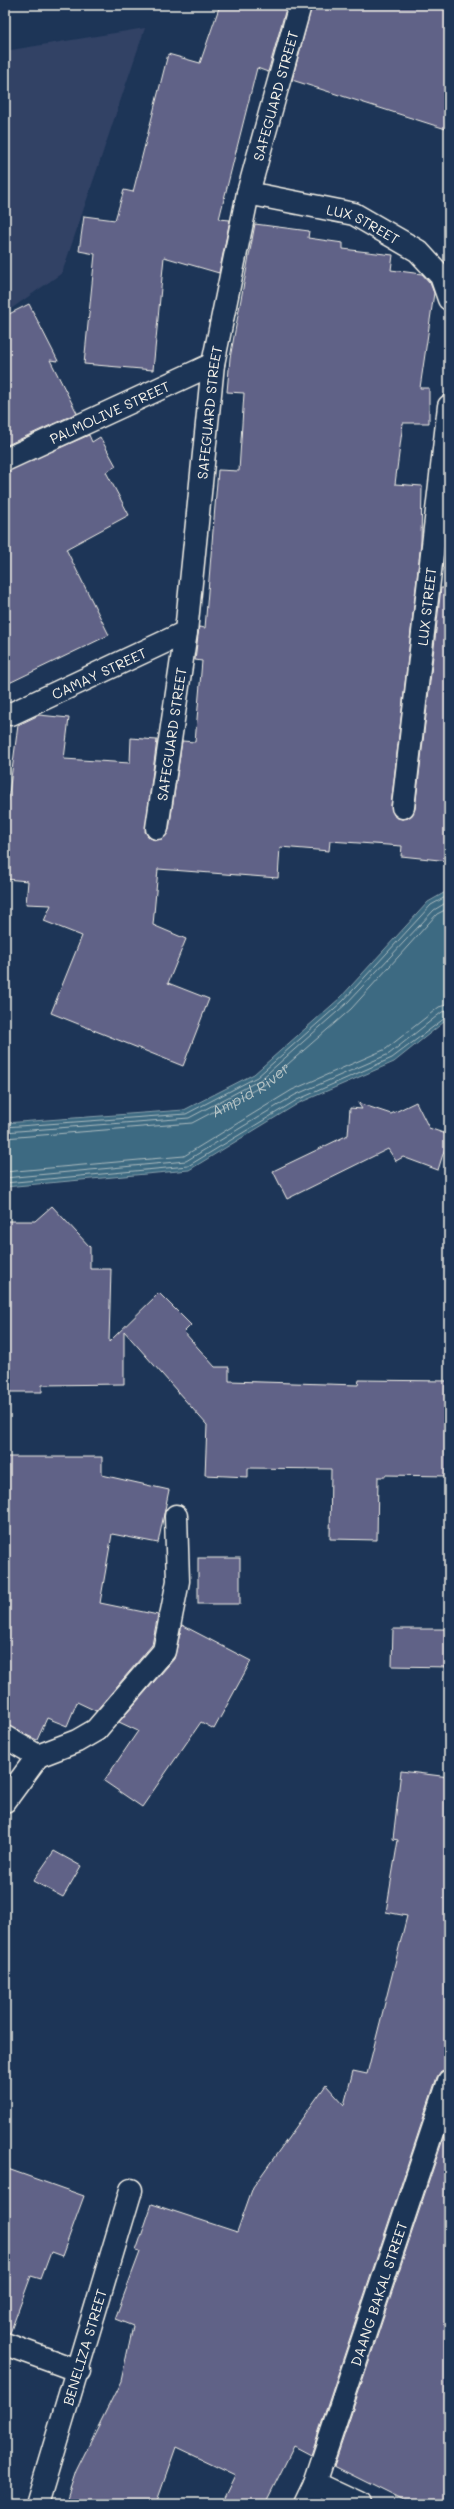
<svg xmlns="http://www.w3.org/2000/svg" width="454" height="2509" viewBox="0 0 454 2509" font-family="Mali,sans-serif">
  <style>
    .built { fill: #314265 }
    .water { fill: #3e6a82; stroke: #87a0ab }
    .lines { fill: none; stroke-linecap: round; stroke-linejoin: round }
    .shore { stroke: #abbbbf; stroke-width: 1 }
    .building { fill: #606287; stroke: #f4f1e8 }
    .minor-casing { stroke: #f4f1e8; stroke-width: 25 }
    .minor { stroke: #1d3557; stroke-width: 22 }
    .labels { text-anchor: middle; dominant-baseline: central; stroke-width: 3; stroke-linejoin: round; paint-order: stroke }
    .street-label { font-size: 14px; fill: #f4f1e8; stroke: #1d3557 }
    .water-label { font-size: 15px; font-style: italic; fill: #b4c2c4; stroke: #1d3557 }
  </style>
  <rect width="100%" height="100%" fill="#1d3557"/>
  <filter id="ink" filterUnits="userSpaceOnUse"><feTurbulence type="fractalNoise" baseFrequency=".025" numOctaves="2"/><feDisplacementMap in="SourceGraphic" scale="8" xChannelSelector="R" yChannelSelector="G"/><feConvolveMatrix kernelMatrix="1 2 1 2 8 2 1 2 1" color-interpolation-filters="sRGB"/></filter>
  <g filter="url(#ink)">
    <!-- built -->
    <path class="built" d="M145,28L62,273L5,313V51Z"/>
    <!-- water -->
    <path class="water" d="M449,890V1018L394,1062L299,1103L189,1170L5,1187V1123L184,1110L254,1074L340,998L428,902Z"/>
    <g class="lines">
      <!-- shore -->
      <g class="shore">
        <path d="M5,1127L186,1114L257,1077L343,1001L431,905L449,895"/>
        <path d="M5,1132L189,1118L260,1080L346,1004L434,910L449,901"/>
        <path id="s1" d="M5,1138L192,1123L264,1085L351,1009L437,914L449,908"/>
        <path d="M5,1172L184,1156L292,1090L386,1049L439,1007L449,1004"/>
        <path d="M5,1178L186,1161L295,1095L389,1054L442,1012L449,1010"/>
        <path d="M5,1183L188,1166L297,1100L392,1058L449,1015"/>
      </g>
    </g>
    <!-- building -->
    <g class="building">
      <path d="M220,5H287L268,72L257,68L219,219L230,220L219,273L164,257L153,370L84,364L95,254L79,251L84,216L115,220L124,190L133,192L168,54L200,63Z"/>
      <path d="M312,5H449V130L292,80Z"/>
      <path d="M255,224L309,231L308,238L343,243V249L393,255L391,270L422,274L430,283L434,293L420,388H429V423H403L395,484L422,486L421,543L391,806L395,817L402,819L408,818L415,809L441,588H449V861L401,856L402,846L330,841L329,851L280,847L278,878L158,869L153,925L186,939L168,983L209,999L183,1066L51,1013L82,936L44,921L51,905L26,904L28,881L5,879V801H8L18,725L39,715L69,718L64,759L130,763L131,738L157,740L145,832L150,838L156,840L162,839L169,830L182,741L195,742L202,661L195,660L199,627L205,628L218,470L239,471L244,393L227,392L230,358Z"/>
      <path d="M29,304L58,361L50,360L77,413L5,446V316Z"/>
      <path d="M89,435L92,442L100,437L116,466L106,472L129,515L66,549L109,635L5,685V472Z"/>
      <path d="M416,1102L429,1128L449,1135L438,1170L403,1157L396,1161L388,1149L287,1199L273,1171L348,1135L350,1108L362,1109L358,1103L391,1114Z"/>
      <path d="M52,1206L90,1247V1269H111L109,1342L159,1293L191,1325L184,1332L215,1367H229V1381L358,1385L359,1380L449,1381V1476L385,1475V1477H378L377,1540L330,1539L331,1469L248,1468V1477L205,1475L207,1425L124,1331V1384L42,1385V1392H5V1221H35Z"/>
      <path d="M5,1457H102V1475L169,1490L158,1543L112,1534L100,1603L158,1615L152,1645L96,1711L77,1702L67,1726L47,1718L37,1740L5,1725Z"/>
      <rect x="198" y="1558" width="42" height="46"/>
      <path d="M182,1625L251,1661L214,1729L201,1722L142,1807L104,1781L138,1731L119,1722L174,1659Z"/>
      <path d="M393,1629H449V1667L392,1666Z"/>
      <path d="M401,1771L449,1777V2069L441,2071L437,2077L311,2455L294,2446L265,2504H221L235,2475L176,2447L156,2504H65L76,2471L121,2381L133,2326L115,2319L140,2252L136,2251L152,2204L237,2232L253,2187L326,2085L344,2105L353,2071L367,2074L407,1916L386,1912L398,1840L393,1839Z"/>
      <path d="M54,1851L81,1866L63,1897L33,1881Z"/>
      <path d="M449,2121V2504H410L334,2466Z"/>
      <path d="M5,2168L84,2196L62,2256L51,2252L41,2279L31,2276L10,2333L5,2332Z"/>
    </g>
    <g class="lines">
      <!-- minor casing -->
      <g class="minor-casing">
        <g id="minor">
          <path id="s2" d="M248,193L354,214L418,251L441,276L449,299"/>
          <path id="s3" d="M5,460L213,364"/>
          <path id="s4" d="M11,714L186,632"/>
          <path id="s5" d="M403,807L449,406"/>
          <path id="s6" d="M157,828L186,632L213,364L248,193L300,5"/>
          <path d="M5,1737L38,1756"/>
          <path d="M5,1801L38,1756L77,1741L96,1730L164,1651L178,1581L176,1516"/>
          <path d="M5,2344L79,2371"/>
          <path d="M315,2483L360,2504"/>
          <path id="s7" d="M37,2504L131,2190"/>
          <path id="s8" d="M305,2504L315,2483L449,2081"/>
        </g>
      </g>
      <!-- minor -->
      <use href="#minor" class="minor"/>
    </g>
  </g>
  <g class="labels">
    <!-- street labels -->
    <g class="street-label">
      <text stroke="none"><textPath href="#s6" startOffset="743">SAFEGUARD STREET</textPath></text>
      <text stroke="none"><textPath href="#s2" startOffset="120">LUX STREET</textPath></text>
      <text stroke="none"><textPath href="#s3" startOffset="115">PALMOLIVE STREET</textPath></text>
      <text stroke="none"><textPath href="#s6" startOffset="419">SAFEGUARD STREET</textPath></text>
      <text stroke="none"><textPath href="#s5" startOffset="202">LUX STREET</textPath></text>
      <text stroke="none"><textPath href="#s4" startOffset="97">CAMAY STREET</textPath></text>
      <text stroke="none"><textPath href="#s6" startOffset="95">SAFEGUARD STREET</textPath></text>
      <text stroke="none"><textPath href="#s8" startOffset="223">DAANG BAKAL STREET</textPath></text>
      <text stroke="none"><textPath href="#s7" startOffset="164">BENELIZA STREET</textPath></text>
    </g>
    <!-- water labels -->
    <g class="water-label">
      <text stroke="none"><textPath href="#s1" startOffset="255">Ampid River</textPath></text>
    </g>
  </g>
  <!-- margin -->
  <rect width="454" height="2509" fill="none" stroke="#1d3557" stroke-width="20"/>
  <rect x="10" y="10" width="434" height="2489" fill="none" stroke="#f4f1e8" stroke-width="1.5" filter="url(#ink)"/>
</svg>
